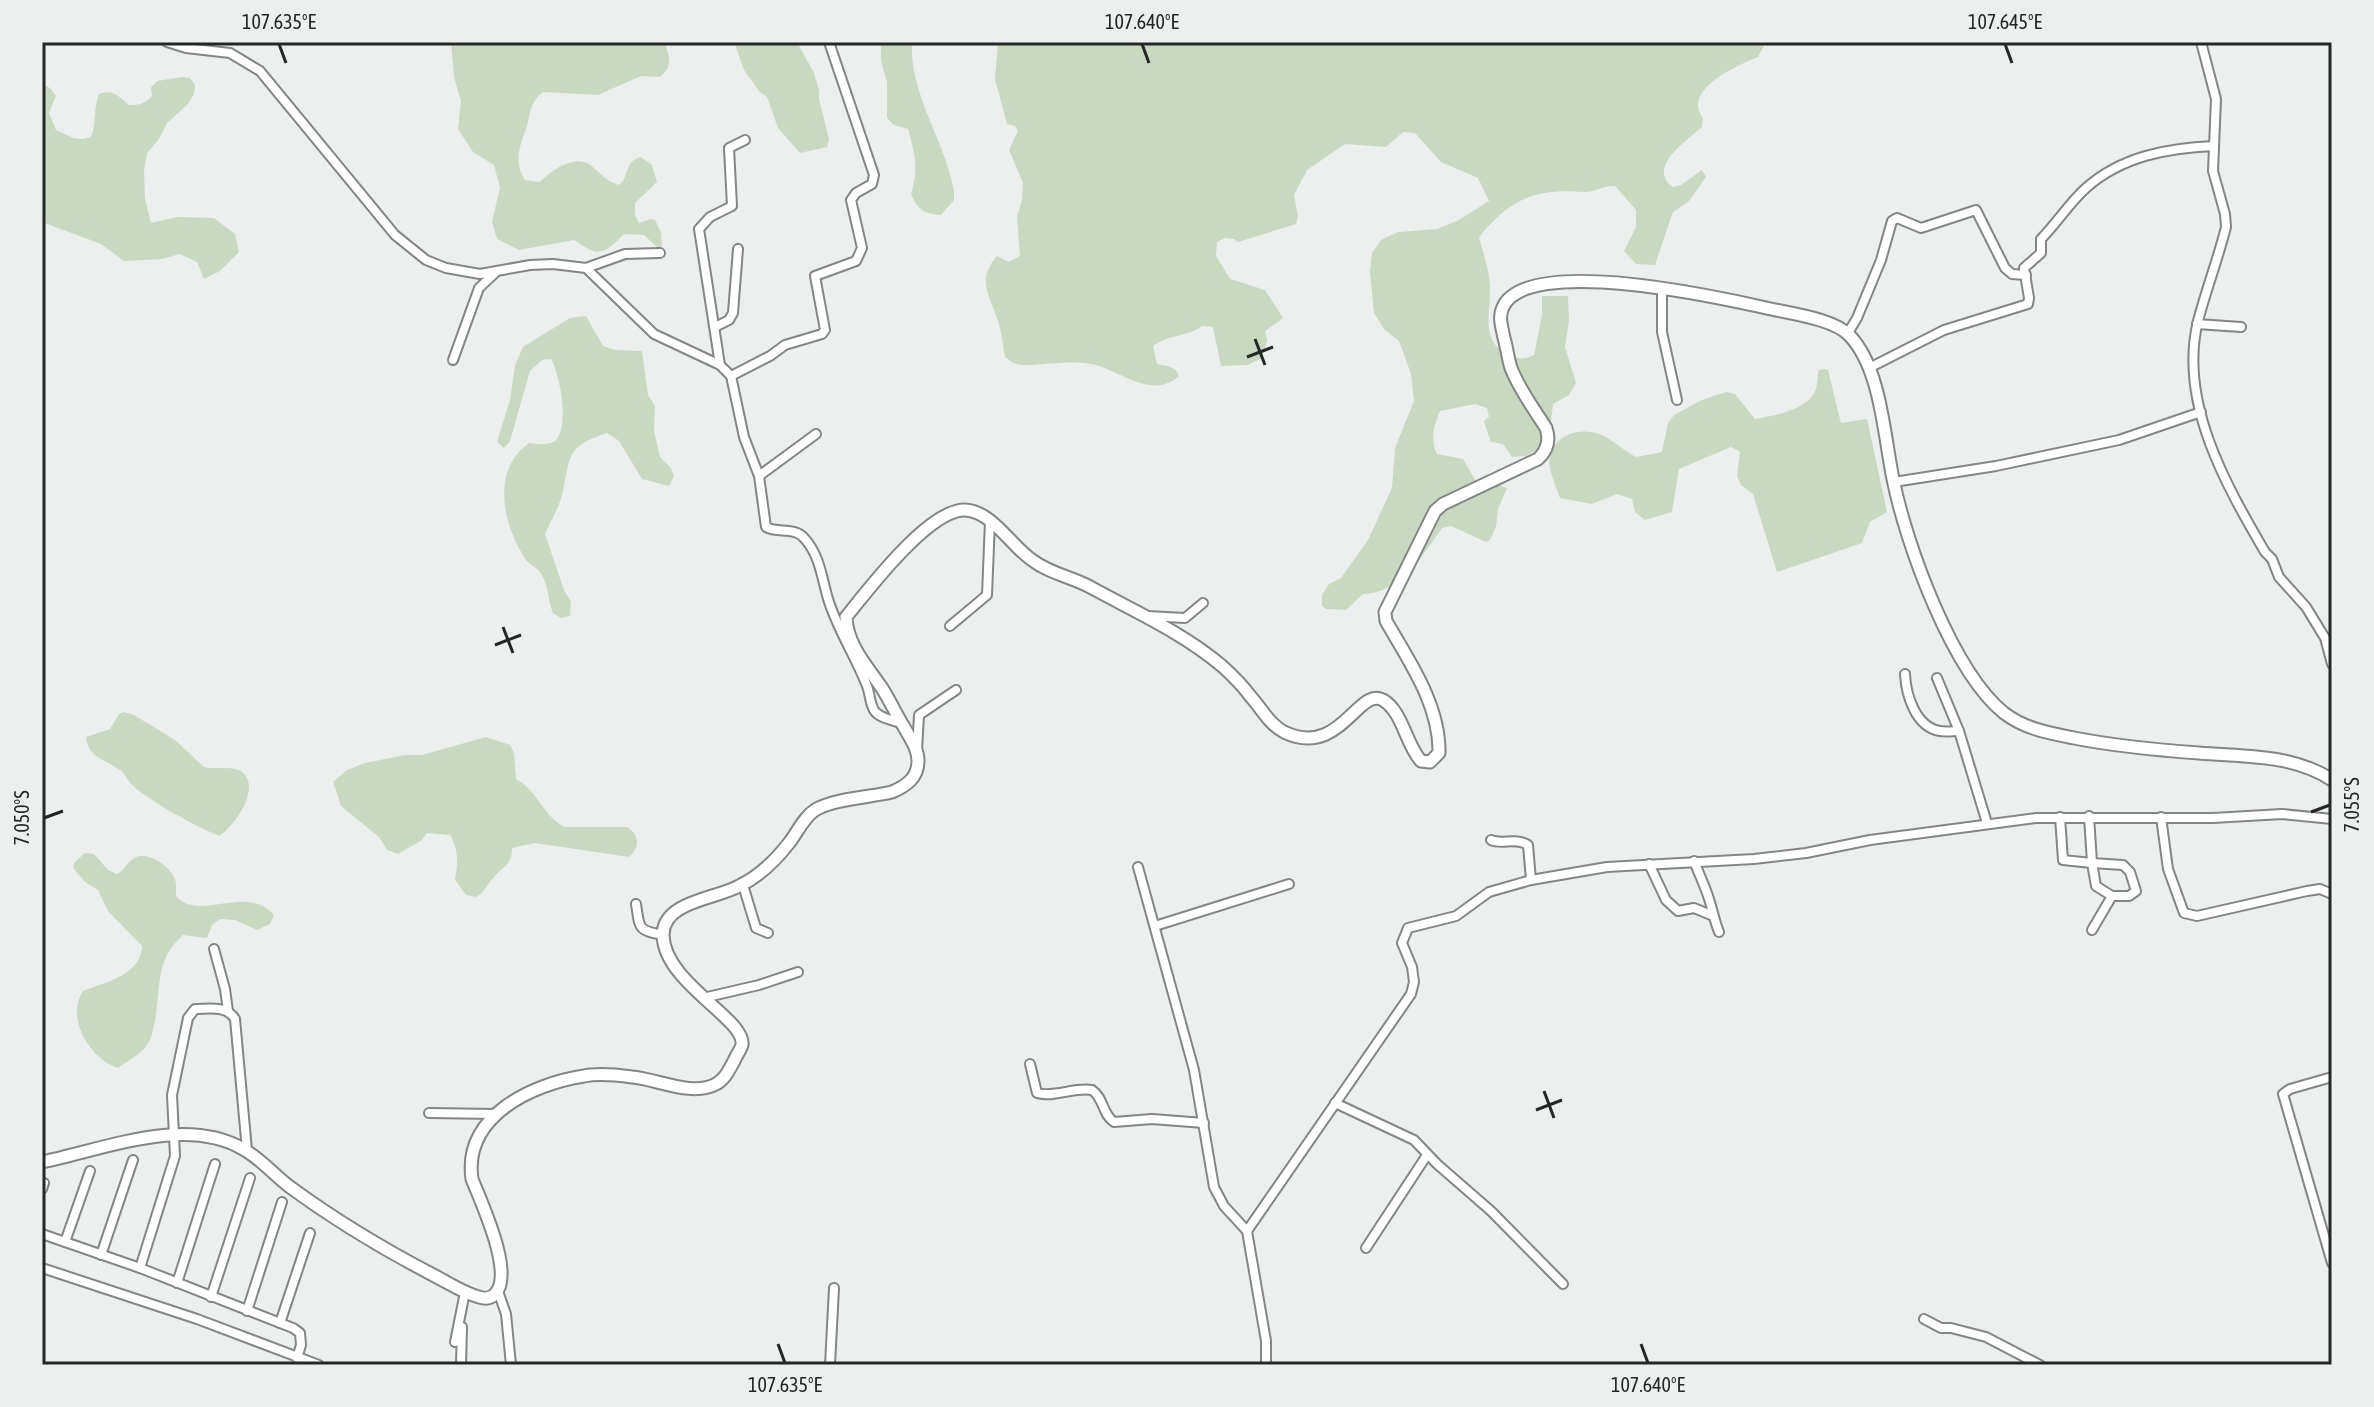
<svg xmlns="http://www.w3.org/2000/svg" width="2374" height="1407" viewBox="0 0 2374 1407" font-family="'Asap Condensed',sans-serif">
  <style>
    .green { fill: #c9d9c0 }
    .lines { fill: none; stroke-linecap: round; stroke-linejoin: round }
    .street-casing { stroke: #828684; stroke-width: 12 }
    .secondary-casing { stroke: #828684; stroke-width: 15 }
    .street { stroke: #fff; stroke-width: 8 }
    .secondary { stroke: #fff; stroke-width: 11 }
    .ticks { fill: none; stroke: #252726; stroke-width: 3 }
    .neatline { fill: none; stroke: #252726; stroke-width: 3 }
    .ticks-label { font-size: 20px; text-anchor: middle; fill: #252726 }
  </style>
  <rect width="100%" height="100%" fill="#ebefee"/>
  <!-- green -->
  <g class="green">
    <path d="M451,42H668L666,46C670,60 672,67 660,77L641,76L598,95L543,92C530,102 531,111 527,126C520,145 513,161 525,180L540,182C550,172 571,156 587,163C599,170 603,180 619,185C630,176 624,161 641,157L652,165L657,182L635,203V215L639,223L651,219L655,220L661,232L662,245L659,249L644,235L624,234C616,242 604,257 591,250C585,248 580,243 574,240L519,250L497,239L492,222L500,188L494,165L473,152L458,129L461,101L454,77Z"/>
    <path d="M734,42H797L814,73L819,90V99L829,139L827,147L800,153L778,128L767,97L759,91L744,70Z"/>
    <path d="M881,42H912C909,94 945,140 954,191V200L941,215C924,214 918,210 911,194C919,169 915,154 908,129L894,125L887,118V82L881,61Z"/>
    <path d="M998,42H1766L1758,57C1738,65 1681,90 1703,118L1702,127C1686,141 1646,168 1673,187L1681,185L1702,170L1706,177L1689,201L1673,212L1655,265L1636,264L1624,251L1636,227V210L1615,186C1604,185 1595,192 1584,192C1535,188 1510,199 1479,237C1483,253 1490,272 1490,288C1491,314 1479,342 1510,355C1519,359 1525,360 1534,355L1542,315V296H1568L1569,320L1565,347L1576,383L1569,395L1553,404L1551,421L1555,440L1525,456L1512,457L1503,444L1491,442L1484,421L1489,417L1487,408L1475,404L1440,411C1434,425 1430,440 1437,454L1463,459L1481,490L1496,484L1507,488L1498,509L1496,527L1490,540L1486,542L1451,526L1442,528C1423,555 1399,594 1363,594L1346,610L1326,609L1322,606V595L1329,584L1341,578L1368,540L1392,488L1395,448L1414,401L1411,374L1399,341L1384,329L1374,313L1370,272L1372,253L1381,240L1398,232L1437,229L1459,220L1489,201L1478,178L1441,162L1415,133L1403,132L1386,147L1345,144L1307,170L1294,195L1298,216L1296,224L1238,242L1234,239L1225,238L1217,242L1216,256L1230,279L1265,290L1283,318L1265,331L1267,340L1262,358L1248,365L1221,366L1213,327L1202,326C1188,337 1169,334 1153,346L1157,364C1166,366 1176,366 1179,376C1151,401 1119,369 1091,364C1069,360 1043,365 1022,365L1013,363L1005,357C1003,346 1002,334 999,324C991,297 975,281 997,256L1009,262L1020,256L1017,217L1022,200L1023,183L1009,150L1018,131L1015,126L1007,124L995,79Z"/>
    <path d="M182,77L190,78L195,85L194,94L188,104L167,123L159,139L147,153L144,171L145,198L151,223L177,217L214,218L235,234L239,252L220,271L204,279L197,262L180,254L162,259L124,261L101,244L42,222V83L51,89L56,96L49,113L56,130L73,138L83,139L91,137C97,123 93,108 99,94C113,89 118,96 129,105C139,105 145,104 152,96L151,87L157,81Z"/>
    <path d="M586,316L603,346L615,350L642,351L648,395L655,406L654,431L660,457L671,468L674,476L669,486L642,479L619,441L607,433C561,448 572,460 561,499C557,511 550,522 545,534L564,590L571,602L570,616L561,618L553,613C548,601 548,582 540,572C536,567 530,565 526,560C503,525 490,471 529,443C537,444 548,446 555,441C570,428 560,374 551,359L542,360L530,371L510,441L504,448L497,442L510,400L515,365L523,347L570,318Z"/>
    <path d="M1825,369L1828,370L1841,423L1867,419L1887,512L1870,522L1862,543L1777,572L1753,494L1741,485L1737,476L1740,452L1731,447L1679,469L1672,512L1645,520L1635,512L1632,499L1617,494L1592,504L1560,498C1557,490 1554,482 1551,473C1543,446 1566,428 1591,432C1608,434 1622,450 1636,457L1662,452L1668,423L1674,415L1702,400L1726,392L1735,394L1755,419C1773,416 1802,411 1813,395C1819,387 1816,378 1819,370Z"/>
    <path d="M124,712L134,715L175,740L204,767C215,770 233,765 242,772C262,788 234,827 219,836C197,827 147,800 131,784C127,780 125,773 120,770C105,759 88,758 86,737L110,729L119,714Z"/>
    <path d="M486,737L510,745L514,753L516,779C537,790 543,816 565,827H627C640,835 640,847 629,857L535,843L512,848C512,864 505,865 495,876C487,884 486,891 476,897L466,895L455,880C458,864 459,850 450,835L427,833L422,840L398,854L387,850L379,837L341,806L333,782L347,770L365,763L405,755H422Z"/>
    <path d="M85,853L94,854L108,870L117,874C125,870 128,861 136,857C148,851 169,866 174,877C177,883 176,889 176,896C200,923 246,883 274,915L270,924L257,930L235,920L220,919L212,925L207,938L183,935C155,959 161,987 155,1021C153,1029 152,1039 147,1045C141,1054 127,1061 118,1068C90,1059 65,1018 83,991C106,982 141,975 142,946L108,911L98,890L85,882L73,868L74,863Z"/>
  </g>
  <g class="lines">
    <!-- street casing -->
    <g class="street-casing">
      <g id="street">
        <path d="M167,42L186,48L230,53L260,71L395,235L426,260L446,268L480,274L530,265L553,264L586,268L654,334L720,365L731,376L744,437L759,476"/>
        <path d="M2201,42L2216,99L2213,171L2225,214L2226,227C2218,259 2206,290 2198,321C2178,402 2226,485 2265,552L2272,559L2279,577L2306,607L2325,638L2332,664"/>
        <path d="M586,268L625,254L660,253"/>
        <path d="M1662,287V332L1677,400"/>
        <path d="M2197,324L2241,327"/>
        <path d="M715,327L729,320L733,313L738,249"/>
        <path d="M1848,333L1857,318L1881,260L1892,221L1897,218L1921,228L1976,210L2005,268L2012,274L2026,275"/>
        <path d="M453,360L479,288L496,272"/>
        <path d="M720,365L699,229L710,217L732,206L729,148L745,140"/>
        <path d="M1869,368L1944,330L2028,304L2029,298L2024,268L2041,253V239C2057,223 2070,202 2086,188C2122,156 2168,148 2214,146"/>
        <path d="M731,376L770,356L785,345L822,334L825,330L815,276L856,261L862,248L851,200L856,193L872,184L874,175L829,42"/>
        <path d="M816,434L759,476L766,527C778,534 795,526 805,539C821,557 822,581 829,602C839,632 856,658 867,686C870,694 870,704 874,710C878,718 893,720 901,723"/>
        <path d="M1894,482L1996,466L2119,440L2201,412"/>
        <path d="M1147,616L1185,618L1203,603"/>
        <path d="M950,626L987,595L990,521"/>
        <path d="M1905,674C1906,694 1915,727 1940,731C1946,732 1953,731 1959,731"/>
        <path d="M1937,678L1959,731L1987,823"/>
        <path d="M917,750L919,715L956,690"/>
        <path d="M2089,816L2092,863L2123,865L2130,872L2136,891L2129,896H2112"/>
        <path d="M2060,817L2063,860L2092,863L2096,886L2112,896L2092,930"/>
        <path d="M2161,817L2168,869L2184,913L2197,916L2307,891L2320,889L2332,894"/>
        <path d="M1491,840C1502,845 1516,837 1528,845L1531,880"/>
        <path d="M1694,861C1699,874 1705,886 1709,899C1713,911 1714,920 1719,932"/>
        <path d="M1649,864L1666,900L1678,911L1694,908L1711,915"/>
        <path d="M1138,867L1194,1070L1214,1187L1224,1206L1247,1231"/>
        <path d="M743,885L756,928L768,933"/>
        <path d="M636,904C640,929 637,930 663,935"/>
        <path d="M1155,926L1289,884"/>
        <path d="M214,949L225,989L228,1011"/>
        <path d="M703,998L759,985L798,972"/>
        <path d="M1030,1064L1037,1093C1054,1098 1074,1087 1092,1090C1104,1098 1102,1114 1114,1122L1152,1119L1204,1123"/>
        <path d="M2332,1077L2290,1089L2283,1094L2332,1263"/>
        <path d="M1335,1103L1414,1140L1437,1164L1491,1211L1563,1284"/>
        <path d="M429,1113L495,1114"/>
        <path d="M42,1189L44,1183"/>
        <path d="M42,1234L140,1268L293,1328L300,1333L301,1345L297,1358"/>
        <path d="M65,1242L90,1171"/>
        <path d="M1366,1248L1427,1155"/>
        <path d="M101,1255L133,1160"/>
        <path d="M42,1268L197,1319L319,1365"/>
        <path d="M140,1268L175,1156L172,1095L188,1018L195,1009C209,1009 227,1005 235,1019L247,1150"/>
        <path d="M177,1283L215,1164"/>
        <path d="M498,1291L506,1314L511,1365"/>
        <path d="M211,1297L250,1178"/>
        <path d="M247,1311L282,1202"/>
        <path d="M1924,1319L1941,1328H1951L1986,1337L2040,1365"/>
        <path d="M280,1323L310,1233"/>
        <path d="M455,1342L465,1292"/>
        <path d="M461,1365L462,1327"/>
        <path d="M830,1365L834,1288"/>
        <path d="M1266,1365V1341L1247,1231L1411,994L1414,982L1412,967L1402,943L1408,928L1456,916L1489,892L1531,880L1607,867L1754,859L1806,853L1870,840L2036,818H2213L2282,814L2332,819"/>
      </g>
    </g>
    <!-- secondary casing -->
    <g class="secondary-casing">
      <path id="secondary" d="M42,1162C102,1150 185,1115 243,1149C260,1158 274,1175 290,1187C335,1220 385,1250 435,1276C449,1283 463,1293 479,1297C485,1299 490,1299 495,1294C515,1274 481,1202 472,1179C463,1116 532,1084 584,1076C599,1073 617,1075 632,1077C657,1079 692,1097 716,1084C725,1079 729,1070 734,1061C736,1056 741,1049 742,1045C746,1019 664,983 663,935C663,901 716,899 739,886C760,876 775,861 789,843C797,833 804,817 815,810C833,799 871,797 892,792C906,786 918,778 918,761C918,748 910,738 904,727C896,714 890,701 882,688C867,666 847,645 846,617C868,590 929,509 965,510C992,511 1011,546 1032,560C1050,574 1073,577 1092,588C1136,612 1183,633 1222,666C1232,675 1243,686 1251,697C1262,709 1269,724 1284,732C1340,759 1358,686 1383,700C1403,712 1406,745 1421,761L1430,762L1439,753C1440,705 1409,661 1386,621L1385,612L1435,511L1443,504L1538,459C1548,450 1550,440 1546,428C1534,409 1519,389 1511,368C1508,359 1507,348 1504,338C1502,327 1498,317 1503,307C1527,255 1717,297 1762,307C1786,313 1834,318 1850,336C1881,369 1884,436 1893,479C1906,544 1952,671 2004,713C2025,729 2049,733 2074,738C2115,746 2157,750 2199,753C2244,757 2293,754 2332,780"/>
    </g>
    <!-- street -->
    <use href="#street" class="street"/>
    <!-- secondary -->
    <use href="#secondary" class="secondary"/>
  </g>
  <!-- ticks -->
  <path class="ticks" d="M279,44L286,63M1142,44L1149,63M2005,44L2012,63M1255,339L1265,365M1247,357L1273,347M503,627L513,653M495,645L521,635M2311,812L2330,805M44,818L63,811M1544,1091L1554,1118M1536,1110L1562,1100M778,1344L785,1363M1641,1344L1648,1363"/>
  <!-- border -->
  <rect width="2374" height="1407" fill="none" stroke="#ebefee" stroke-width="88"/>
  <rect x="44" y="44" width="2286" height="1319" class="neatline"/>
  <g class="ticks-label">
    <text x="279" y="29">107.635°E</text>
    <text x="1142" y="29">107.640°E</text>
    <text x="2005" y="29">107.645°E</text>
    <text transform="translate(2352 805) rotate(-90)" y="7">7.055°S</text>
    <text transform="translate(22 818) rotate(-90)" y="7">7.050°S</text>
    <text x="785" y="1392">107.635°E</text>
    <text x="1648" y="1392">107.640°E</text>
  </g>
</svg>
